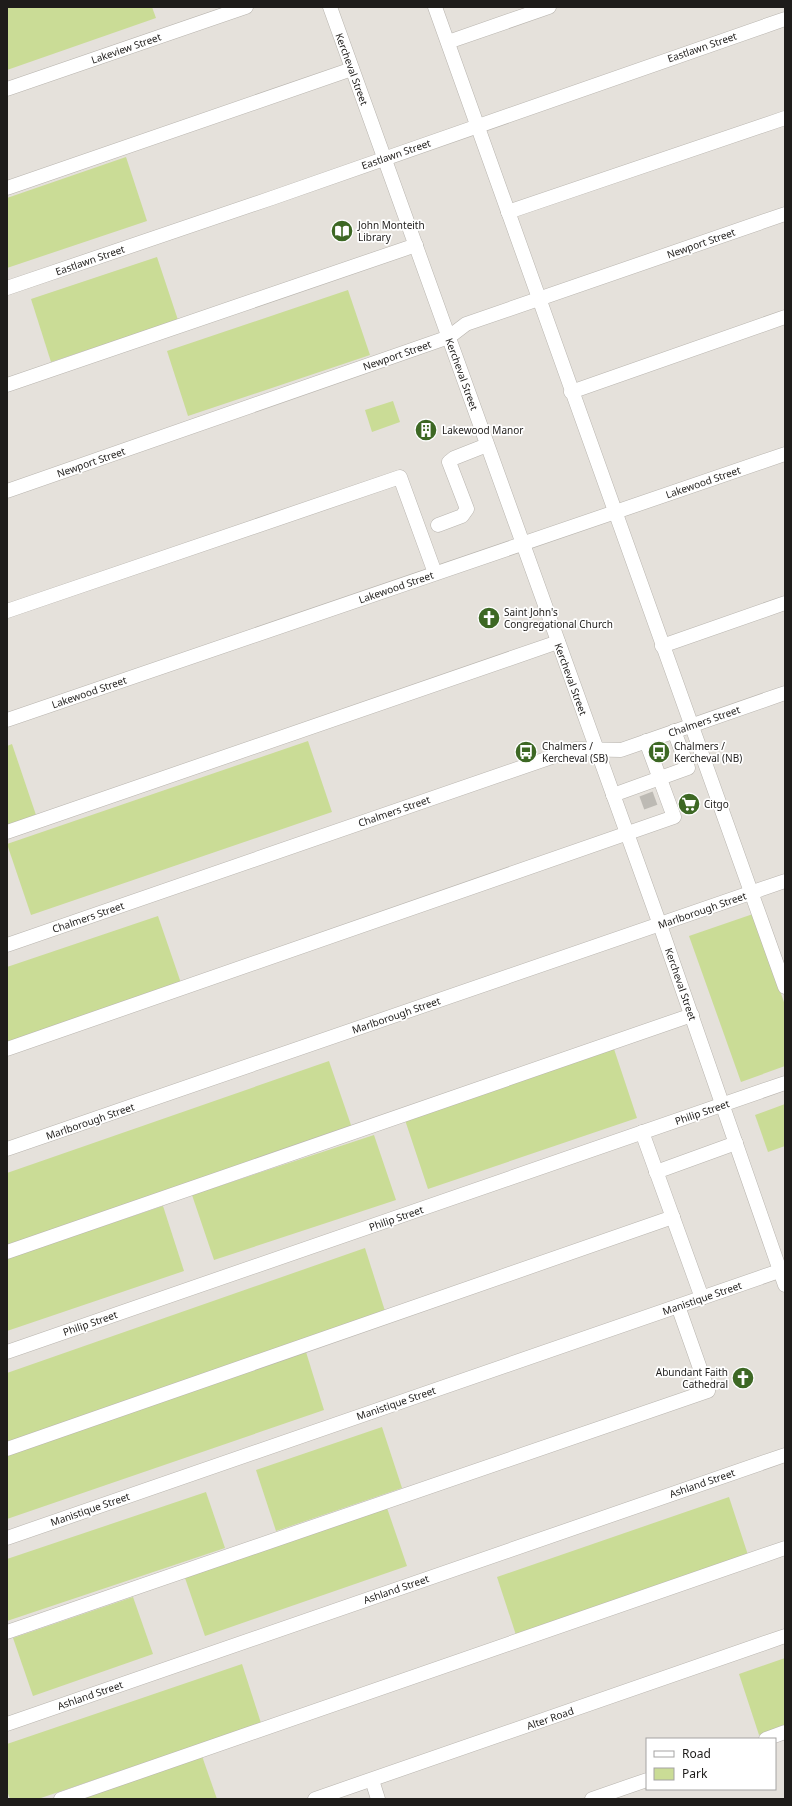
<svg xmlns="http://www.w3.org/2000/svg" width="792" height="1806" viewBox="0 0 792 1806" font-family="'Noto Sans',sans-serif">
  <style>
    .green { fill: #cadc96 }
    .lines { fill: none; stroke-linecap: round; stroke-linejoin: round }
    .minor-tunnel { stroke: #bdbab4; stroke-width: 14; stroke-dasharray: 14 7; stroke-linecap: butt }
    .minor-casing { stroke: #b8b4ae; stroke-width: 15 }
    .minor { stroke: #fff; stroke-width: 14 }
    .labels { text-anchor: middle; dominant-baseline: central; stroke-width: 3.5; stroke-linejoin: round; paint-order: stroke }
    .street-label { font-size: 10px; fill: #1e1c1a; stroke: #fff }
    .poi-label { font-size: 10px; fill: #1e1c1a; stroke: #fff; text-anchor: start }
  </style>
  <rect width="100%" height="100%" fill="#e5e1db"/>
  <!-- green -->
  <g class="green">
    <path d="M7,7H152L156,18L7,70Z"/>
    <path d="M126,157L147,221L7,268V198Z"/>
    <path d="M157,257L178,320L51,362L31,299Z"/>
    <path d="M348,290L370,355L188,416L167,351Z"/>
    <path d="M393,401L400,422L372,432L365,410Z"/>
    <path d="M308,741L332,812L31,915L7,844Z"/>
    <path d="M12,744L36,815L7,825V746Z"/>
    <path d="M753,914L785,1005V1066L741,1082L689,936Z"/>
    <path d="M158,916L182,986L7,1047V967Z"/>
    <path d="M614,1049L637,1118L428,1189L405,1120Z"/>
    <path d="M329,1061L352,1128L9,1247L7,1241V1173Z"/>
    <path d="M785,1104V1146L768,1152L755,1115Z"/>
    <path d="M374,1135L396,1200L214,1260L192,1195Z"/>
    <path d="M163,1206L184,1271L7,1331V1258Z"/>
    <path d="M365,1248L385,1311L7,1444V1373Z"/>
    <path d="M306,1352L324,1410L7,1519V1455Z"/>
    <path d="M382,1427L402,1488L276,1531L256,1470Z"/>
    <path d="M206,1492L225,1548L7,1621V1559Z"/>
    <path d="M729,1497L748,1555L516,1635L497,1577Z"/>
    <path d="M387,1508L407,1566L205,1636L185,1578Z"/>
    <path d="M133,1597L153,1654L33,1696L13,1638Z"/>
    <path d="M785,1658V1726L759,1735L739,1674Z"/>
    <path d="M242,1664L261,1723L38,1799H10L7,1791V1744Z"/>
    <path d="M202,1756L217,1799H77Z"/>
  </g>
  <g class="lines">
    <!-- minor-tunnel -->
    <path class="minor-tunnel" d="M646,794L653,813"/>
    <!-- minor casing -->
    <g class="minor-casing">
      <g id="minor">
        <path d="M330,7L660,925L785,1285"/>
        <path d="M435,7L785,987"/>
        <path d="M448,42L549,7"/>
        <path d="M7,89L246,7"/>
        <path d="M7,188L352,69"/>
        <path d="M508,212L785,118"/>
        <path d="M7,288L272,198L785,19"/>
        <path d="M7,385L416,245"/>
        <path d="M571,392L785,317"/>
        <path d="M7,491L449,337L466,324L785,214"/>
        <path d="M438,525L462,516L467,509L449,462L454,458L487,445"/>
        <path d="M7,611L400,477L435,573"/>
        <path d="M662,646L785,603"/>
        <path d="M7,720L785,454"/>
        <path d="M613,795L688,768L674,731"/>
        <path d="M7,832L558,642"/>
        <path d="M7,945L575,749L621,750L785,693"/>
        <path d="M7,1049L674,817L646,741"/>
        <path d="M642,1132L702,1298"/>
        <path d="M7,1149L785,881"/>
        <path d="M656,1172L736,1143"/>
        <path d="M7,1252L692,1015"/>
        <path d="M7,1352L785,1083"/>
        <path d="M7,1449L673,1217"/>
        <path d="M7,1538L785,1269"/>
        <path d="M7,1632L708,1391L678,1306"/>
        <path d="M7,1724L785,1455"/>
        <path d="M766,1739L785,1732"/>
        <path d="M372,1780L378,1799"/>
        <path d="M61,1799L785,1548"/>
        <path d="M315,1799L785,1636"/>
        <path d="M592,1799L647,1780"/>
      </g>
    </g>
    <!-- minor -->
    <use href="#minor" class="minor"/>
  </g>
  <!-- icons -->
  <defs>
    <g id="library-disc" transform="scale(1.15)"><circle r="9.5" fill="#3d6824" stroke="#fff"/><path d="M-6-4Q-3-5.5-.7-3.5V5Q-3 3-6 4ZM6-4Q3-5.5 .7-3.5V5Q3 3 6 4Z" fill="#fff"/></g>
    <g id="building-disc" transform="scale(1.15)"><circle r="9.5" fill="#3d6824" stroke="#fff"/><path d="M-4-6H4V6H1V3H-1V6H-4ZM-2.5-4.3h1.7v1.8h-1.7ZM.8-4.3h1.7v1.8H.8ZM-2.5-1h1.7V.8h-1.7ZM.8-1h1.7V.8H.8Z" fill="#fff"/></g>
    <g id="church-disc" transform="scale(1.15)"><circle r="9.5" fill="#3d6824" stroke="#fff"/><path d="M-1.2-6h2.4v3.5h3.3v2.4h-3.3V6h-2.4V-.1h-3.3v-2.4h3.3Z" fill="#fff"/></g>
    <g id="bus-disc" transform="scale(1.15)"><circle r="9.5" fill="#3d6824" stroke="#fff"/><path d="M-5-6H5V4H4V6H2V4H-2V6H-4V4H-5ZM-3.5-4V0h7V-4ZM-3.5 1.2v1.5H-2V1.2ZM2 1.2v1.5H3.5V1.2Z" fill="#fff"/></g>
    <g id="supermarket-disc" transform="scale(1.15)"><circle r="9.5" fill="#3d6824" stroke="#fff"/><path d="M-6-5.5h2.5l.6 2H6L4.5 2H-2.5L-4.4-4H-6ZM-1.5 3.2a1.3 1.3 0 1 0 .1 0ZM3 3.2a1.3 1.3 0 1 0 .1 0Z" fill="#fff"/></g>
  </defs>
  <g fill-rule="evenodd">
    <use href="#library-disc" x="342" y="231"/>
    <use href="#building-disc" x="426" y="430"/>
    <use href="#church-disc" x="489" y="618"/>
    <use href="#bus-disc" x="526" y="752"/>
    <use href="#bus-disc" x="659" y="752"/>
    <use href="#supermarket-disc" x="689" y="804"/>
    <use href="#church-disc" x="743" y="1378"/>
  </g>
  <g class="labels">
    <!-- street labels -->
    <g class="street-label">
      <text transform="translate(702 47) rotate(-19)">Eastlawn Street</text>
      <text transform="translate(126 48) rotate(-19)">Lakeview Street</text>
      <text transform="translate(352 69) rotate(70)">Kercheval Street</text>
      <text transform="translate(396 154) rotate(-19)">Eastlawn Street</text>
      <text transform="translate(701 243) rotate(-19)">Newport Street</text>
      <text transform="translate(90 260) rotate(-19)">Eastlawn Street</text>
      <text transform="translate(397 355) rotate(-19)">Newport Street</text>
      <text transform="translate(462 374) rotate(70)">Kercheval Street</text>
      <text transform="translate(91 462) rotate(-19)">Newport Street</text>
      <text transform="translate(703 482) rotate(-19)">Lakewood Street</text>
      <text transform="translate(396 587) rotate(-19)">Lakewood Street</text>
      <text transform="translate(571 679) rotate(70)">Kercheval Street</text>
      <text transform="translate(89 692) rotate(-19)">Lakewood Street</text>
      <text transform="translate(704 721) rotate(-19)">Chalmers Street</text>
      <text transform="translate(394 811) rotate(-19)">Chalmers Street</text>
      <text transform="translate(702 910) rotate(-19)">Marlborough Street</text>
      <text transform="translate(88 917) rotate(-19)">Chalmers Street</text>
      <text transform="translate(681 984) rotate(71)">Kercheval Street</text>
      <text transform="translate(396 1015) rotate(-19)">Marlborough Street</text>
      <text transform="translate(702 1112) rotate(-19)">Philip Street</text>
      <text transform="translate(90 1121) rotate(-19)">Marlborough Street</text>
      <text transform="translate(396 1218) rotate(-19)">Philip Street</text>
      <text transform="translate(702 1298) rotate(-19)">Manistique Street</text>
      <text transform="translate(90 1323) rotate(-19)">Philip Street</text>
      <text transform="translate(396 1403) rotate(-19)">Manistique Street</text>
      <text transform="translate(702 1483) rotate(-19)">Ashland Street</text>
      <text transform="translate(90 1509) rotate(-19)">Manistique Street</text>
      <text transform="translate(396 1589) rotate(-19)">Ashland Street</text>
      <text transform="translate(90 1695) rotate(-19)">Ashland Street</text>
      <text transform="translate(550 1718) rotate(-19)">Alter Road</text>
    </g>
    <!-- poi labels -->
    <g class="poi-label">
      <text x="358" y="225">John Monteith<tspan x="358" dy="12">Library</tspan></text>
      <text x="442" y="430">Lakewood Manor</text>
      <text x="504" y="612">Saint John's<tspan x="504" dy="12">Congregational Church</tspan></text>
      <text x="542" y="746">Chalmers /<tspan x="542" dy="12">Kercheval (SB)</tspan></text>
      <text x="674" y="746">Chalmers /<tspan x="674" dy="12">Kercheval (NB)</tspan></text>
      <text x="704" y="804">Citgo</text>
      <text x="728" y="1372" text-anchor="end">Abundant Faith<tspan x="728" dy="12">Cathedral</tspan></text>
    </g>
  </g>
  <!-- border -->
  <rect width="792" height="1806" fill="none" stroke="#1e1c1a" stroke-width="16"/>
  <!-- legend -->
  <rect x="646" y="1738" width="130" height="52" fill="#ffffff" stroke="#a5a4a3"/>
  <rect x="654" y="1751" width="20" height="6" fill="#ffffff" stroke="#a5a4a3"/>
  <text x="682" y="1758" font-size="12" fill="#1e1c1a">Road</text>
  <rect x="654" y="1768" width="20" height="12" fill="#cadc96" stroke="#a5a4a3"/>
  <text x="682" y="1778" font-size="12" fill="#1e1c1a">Park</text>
</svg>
